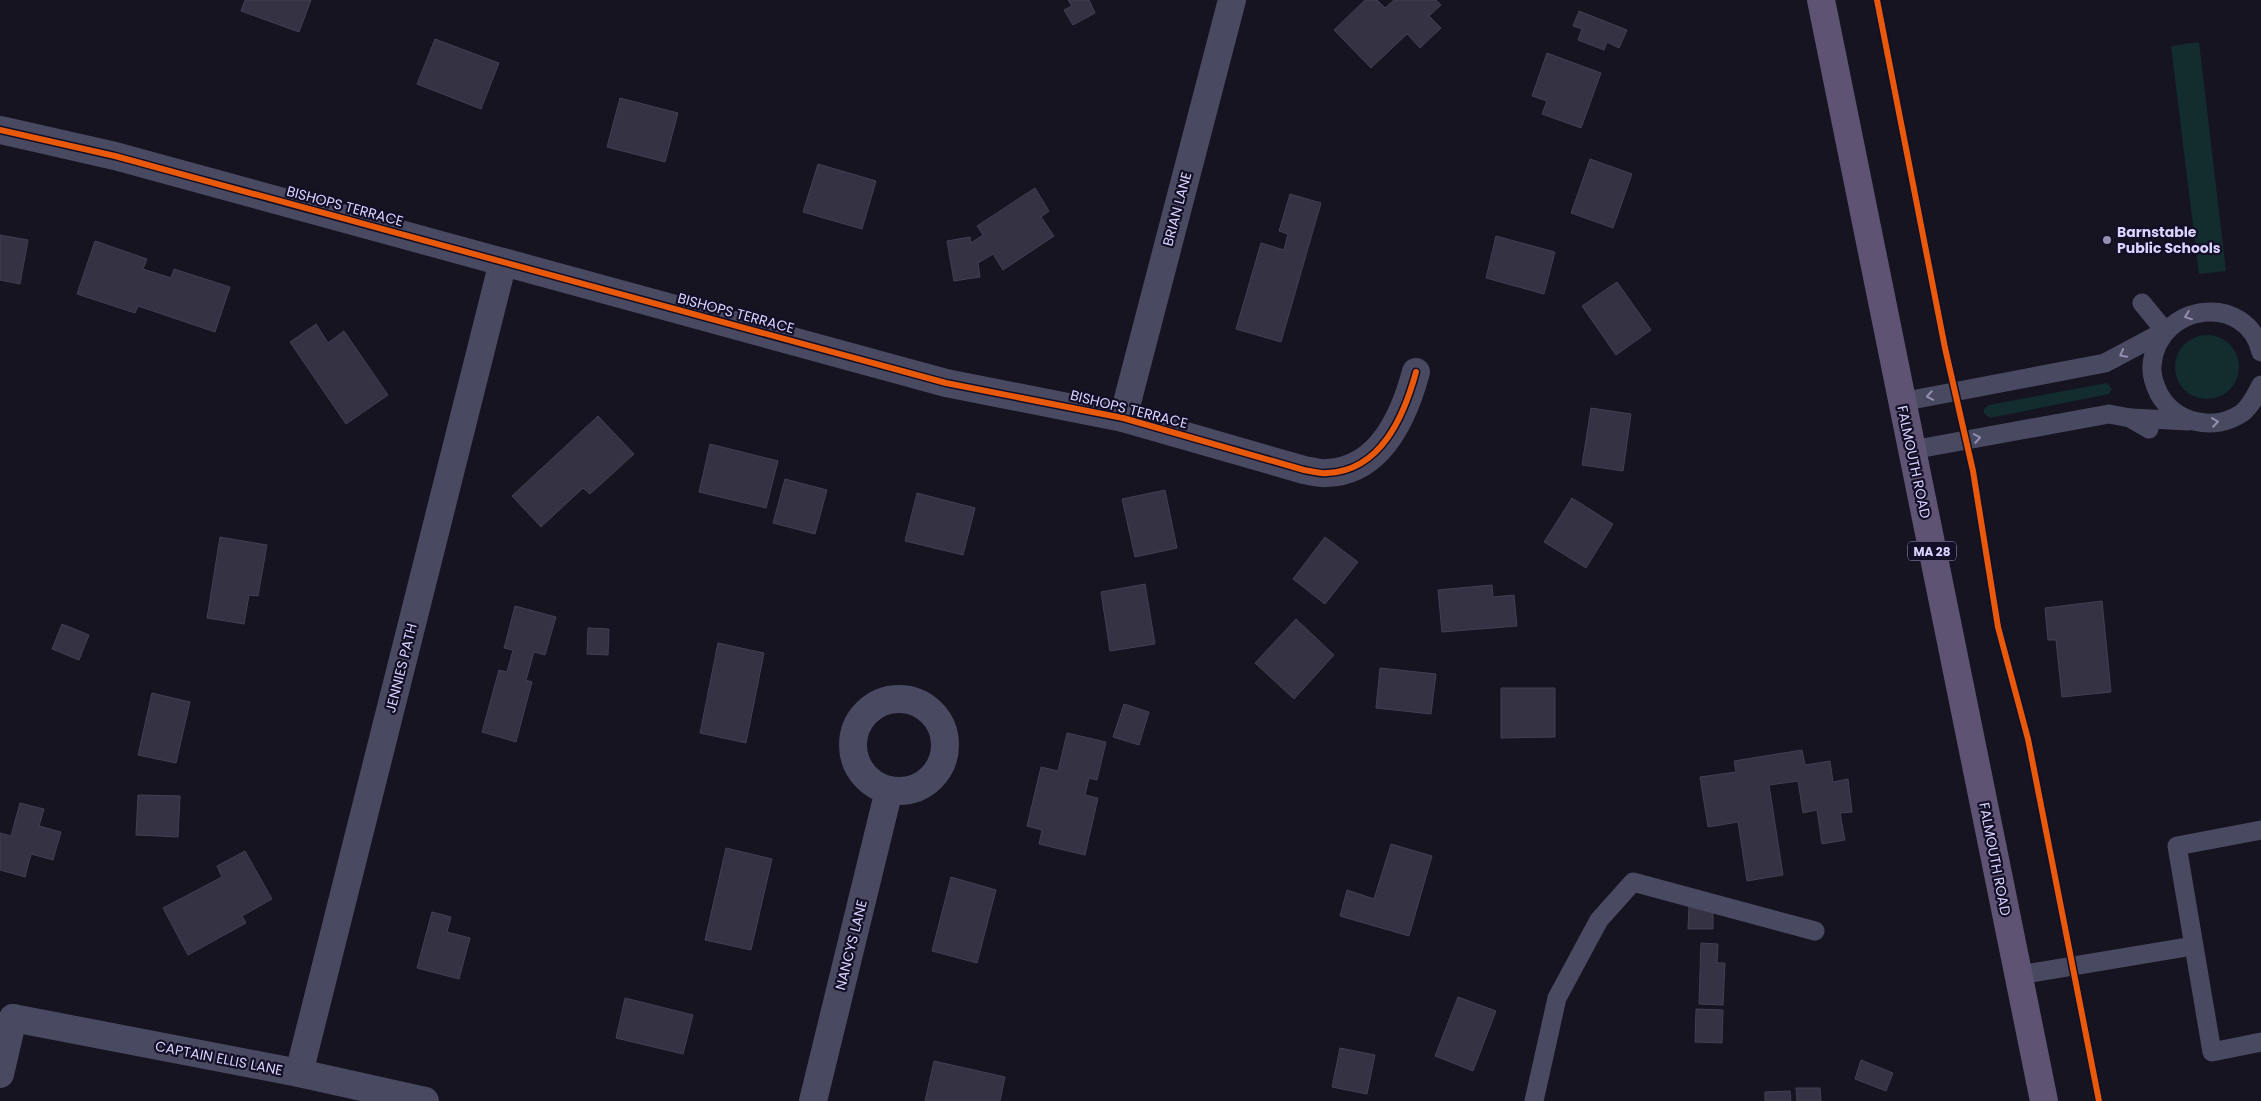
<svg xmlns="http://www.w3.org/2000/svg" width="2261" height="1101" viewBox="0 0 2261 1101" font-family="Poppins,sans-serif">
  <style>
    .green { fill: #132c2d }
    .building { fill: #343243; stroke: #433f54 }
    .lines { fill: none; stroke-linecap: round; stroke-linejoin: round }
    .service { stroke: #4a4962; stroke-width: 19 }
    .minor { stroke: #4a4962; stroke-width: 28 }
    .primary { stroke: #5e5373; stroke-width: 28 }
    .cycleway-casing { stroke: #130f26; stroke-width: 9 }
    .cycleway { stroke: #e8590c; stroke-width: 6 }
    .oneway { stroke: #928eb0 }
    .poi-dot { fill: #9591b1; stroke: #130f26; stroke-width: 2 }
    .labels { text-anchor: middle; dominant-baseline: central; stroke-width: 4.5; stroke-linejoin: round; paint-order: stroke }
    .shield { fill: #130f26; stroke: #9e99be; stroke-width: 1 }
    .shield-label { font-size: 12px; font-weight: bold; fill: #d9d4ff }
    .street-label { font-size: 14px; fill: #d9d4ff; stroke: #130f26 }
    .poi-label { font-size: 14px; font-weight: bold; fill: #d9d4ff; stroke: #130f26; text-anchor: start }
  </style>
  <rect width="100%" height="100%" fill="#161421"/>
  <!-- green -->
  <g class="green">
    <path d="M2199,42L2226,271L2199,274L2171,46Z"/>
    <circle cx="2207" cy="367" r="32"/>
    <path d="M2107,383L2112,389L2109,394L1990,418L1984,413V409L1989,405Z"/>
  </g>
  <!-- building -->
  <g class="building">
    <path d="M245,0H311L299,32L241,11Z"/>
    <path d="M1068,0H1089L1095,13L1073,25L1064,10L1072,6Z"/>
    <path d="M1365,0H1377L1385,8L1394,0H1436L1441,5L1429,16L1441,28L1420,48L1407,34L1371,68L1334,30Z"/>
    <path d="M1579,11L1627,30L1619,48L1607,42L1604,50L1578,40L1582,29L1573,26Z"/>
    <path d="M435,39L499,63L481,109L417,84Z"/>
    <path d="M1547,53L1601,73L1581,128L1542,114L1547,101L1532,96Z"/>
    <path d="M620,98L678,113L665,162L607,147Z"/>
    <path d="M1590,159L1632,174L1613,228L1571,213Z"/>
    <path d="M818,164L876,181L862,229L803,212Z"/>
    <path d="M1035,188L1049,211L1041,217L1054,236L1003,270L993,254L978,263L980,277L954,281L947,241L970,237L971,243L983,235L977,226Z"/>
    <path d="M1290,194L1321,203L1281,342L1236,329L1261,243L1284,250L1288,234L1279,231Z"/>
    <path d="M0,235L28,240L20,284L0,280Z"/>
    <path d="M1496,236L1555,252L1544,294L1486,278Z"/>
    <path d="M95,241L147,259L143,269L171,278L174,269L230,287L215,332L138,306L135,313L77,294Z"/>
    <path d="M1617,282L1651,330L1616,355L1582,306Z"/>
    <path d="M316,324L328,343L344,331L388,395L346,424L290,342Z"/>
    <path d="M1591,408L1631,414L1623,471L1582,465Z"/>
    <path d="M598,416L634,454L590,494L583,488L541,527L512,496Z"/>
    <path d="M710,444L778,461L766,508L699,492Z"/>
    <path d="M785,479L827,490L815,534L773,523Z"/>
    <path d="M1165,490L1177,548L1135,557L1122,499Z"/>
    <path d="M917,493L975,508L963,555L905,541Z"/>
    <path d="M1572,498L1613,524L1586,568L1544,542Z"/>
    <path d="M220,537L267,545L258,596L249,595L244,624L207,618Z"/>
    <path d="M1325,537L1358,562L1325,604L1293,579Z"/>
    <path d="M1145,584L1155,644L1110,651L1101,592Z"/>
    <path d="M1492,585L1493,597L1514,595L1517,626L1442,632L1438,590Z"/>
    <path d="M2102,601L2111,692L2062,697L2056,640H2048L2045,608Z"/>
    <path d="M515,606L556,617L545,655L534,652L526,680L532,682L516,742L482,732L499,670L507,672L513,650L504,648Z"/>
    <path d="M1296,619L1334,655L1294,699L1255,663Z"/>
    <path d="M62,624L89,635L79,660L52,649Z"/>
    <path d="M588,628L609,629L608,655L587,654Z"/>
    <path d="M718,643L764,653L746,743L700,733Z"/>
    <path d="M1380,668L1436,674L1431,714L1376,708Z"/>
    <path d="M1501,688H1555V737L1501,738Z"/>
    <path d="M152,693L190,702L176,763L138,755Z"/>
    <path d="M1124,704L1149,712L1139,745L1113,737Z"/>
    <path d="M1067,733L1106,742L1097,780L1089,778L1085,795L1098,798L1085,855L1039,844L1042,830L1027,826L1041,767L1058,771Z"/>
    <path d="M1802,750L1805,765L1830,761L1833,782L1848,779L1852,812L1840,813L1845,840L1822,844L1817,810L1803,813L1798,781L1769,785L1783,875L1747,881L1738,822L1708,827L1700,777L1736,772L1734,761Z"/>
    <path d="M138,795L180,796L178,837L136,835Z"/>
    <path d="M20,803L44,809L39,826L61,832L53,860L31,854L25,877L0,870V833L11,836Z"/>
    <path d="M1391,844L1432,856L1409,936L1340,916L1347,890L1374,899Z"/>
    <path d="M726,848L772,859L751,950L705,940Z"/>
    <path d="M245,851L272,899L242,916L246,923L188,955L163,908L222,877L217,866Z"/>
    <path d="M951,877L996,890L977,963L932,951Z"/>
    <path d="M1689,906L1713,907V929H1688Z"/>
    <path d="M432,912L451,917L447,932L470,938L459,979L417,968Z"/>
    <path d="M1701,943L1718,944L1717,963H1725L1723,1005L1699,1004Z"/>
    <path d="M1458,997L1496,1011L1473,1071L1435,1056Z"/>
    <path d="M625,998L693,1015L683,1054L616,1038Z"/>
    <path d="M1696,1009L1723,1010L1722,1043L1695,1042Z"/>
    <path d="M1340,1048L1375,1055L1367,1094L1332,1087Z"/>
    <path d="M1861,1060L1893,1073L1886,1091L1855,1079Z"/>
    <path d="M934,1061L1005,1077L1000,1101H925Z"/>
    <path d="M1796,1088H1820L1821,1101H1797Z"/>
    <path d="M1790,1091L1791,1101H1765V1092Z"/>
  </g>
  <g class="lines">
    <!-- service -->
    <g class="service">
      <path d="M2261,352C2247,292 2158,302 2152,365C2151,375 2155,386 2159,394C2175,423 2214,432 2242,413C2251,406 2256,395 2261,385"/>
      <path d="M1901,402L2105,363L2165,331L2142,303"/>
      <path d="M2131,418L2189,421"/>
      <path d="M1912,450L2109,414L2130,418L2149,429"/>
      <path d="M2261,830L2177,846L2212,1052L2261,1042"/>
      <path d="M2019,975L2193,946"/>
      <path d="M1534,1101L1557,998L1599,920L1633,882L1815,931"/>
    </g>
    <!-- minor -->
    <g class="minor">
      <path d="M0,130L115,156L946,383L1123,418L1304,470C1311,471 1320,474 1327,473C1381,471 1404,416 1416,372"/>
      <path d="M1123,418L1232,0"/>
      <circle cx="899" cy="745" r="46"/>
      <path d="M13,1018L299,1073L425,1101"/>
      <path d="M299,1073L503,262"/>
      <path d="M0,1074L13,1018"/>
      <path d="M813,1101L889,790"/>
    </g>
    <!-- primary -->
    <path class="primary" d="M1821,0L2044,1101"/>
    <!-- cycleway casing -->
    <g class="cycleway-casing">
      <g id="cycleway">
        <path d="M1877,0L1945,348L1973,471L1998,627L2028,739L2099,1101"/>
        <path d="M0,130L115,156L946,383L1123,418L1304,470C1311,471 1320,474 1327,473C1381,471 1404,416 1416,372"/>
      </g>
    </g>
    <!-- cycleway -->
    <use href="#cycleway" class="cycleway"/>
  </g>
  <!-- one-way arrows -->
  <defs><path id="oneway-chevron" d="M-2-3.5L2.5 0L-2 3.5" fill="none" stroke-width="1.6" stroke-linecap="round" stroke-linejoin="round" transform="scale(1.25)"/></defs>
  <g class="oneway">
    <use href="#oneway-chevron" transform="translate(2188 316) rotate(159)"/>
    <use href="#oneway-chevron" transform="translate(2123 354) rotate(152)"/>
    <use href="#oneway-chevron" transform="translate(1930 396) rotate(170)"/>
    <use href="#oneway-chevron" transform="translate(2215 422) rotate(-8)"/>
    <use href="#oneway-chevron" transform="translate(1977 438) rotate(-10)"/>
  </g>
  <!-- markers -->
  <circle class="poi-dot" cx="2107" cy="240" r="5"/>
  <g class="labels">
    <!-- shield labels -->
    <rect class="shield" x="1908" y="541.5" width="48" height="19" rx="4"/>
    <g class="shield-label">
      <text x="1932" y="551">MA 28</text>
    </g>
    <!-- street labels -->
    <g class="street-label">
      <text transform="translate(345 206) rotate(15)">BISHOPS TERRACE</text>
      <text transform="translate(1177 209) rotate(-75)">BRIAN LANE</text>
      <text transform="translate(736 313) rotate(15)">BISHOPS TERRACE</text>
      <text transform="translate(1129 409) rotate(14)">BISHOPS TERRACE</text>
      <text transform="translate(1914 462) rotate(78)">FALMOUTH ROAD</text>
      <text transform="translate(401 668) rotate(-76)">JENNIES PATH</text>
      <text transform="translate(1995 859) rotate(79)">FALMOUTH ROAD</text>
      <text transform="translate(851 945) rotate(-76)">NANCYS LANE</text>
      <text transform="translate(219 1058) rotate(11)">CAPTAIN ELLIS LANE</text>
    </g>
    <!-- poi labels -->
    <g class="poi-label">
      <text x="2117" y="232">Barnstable<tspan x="2117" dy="16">Public Schools</tspan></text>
    </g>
  </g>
</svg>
